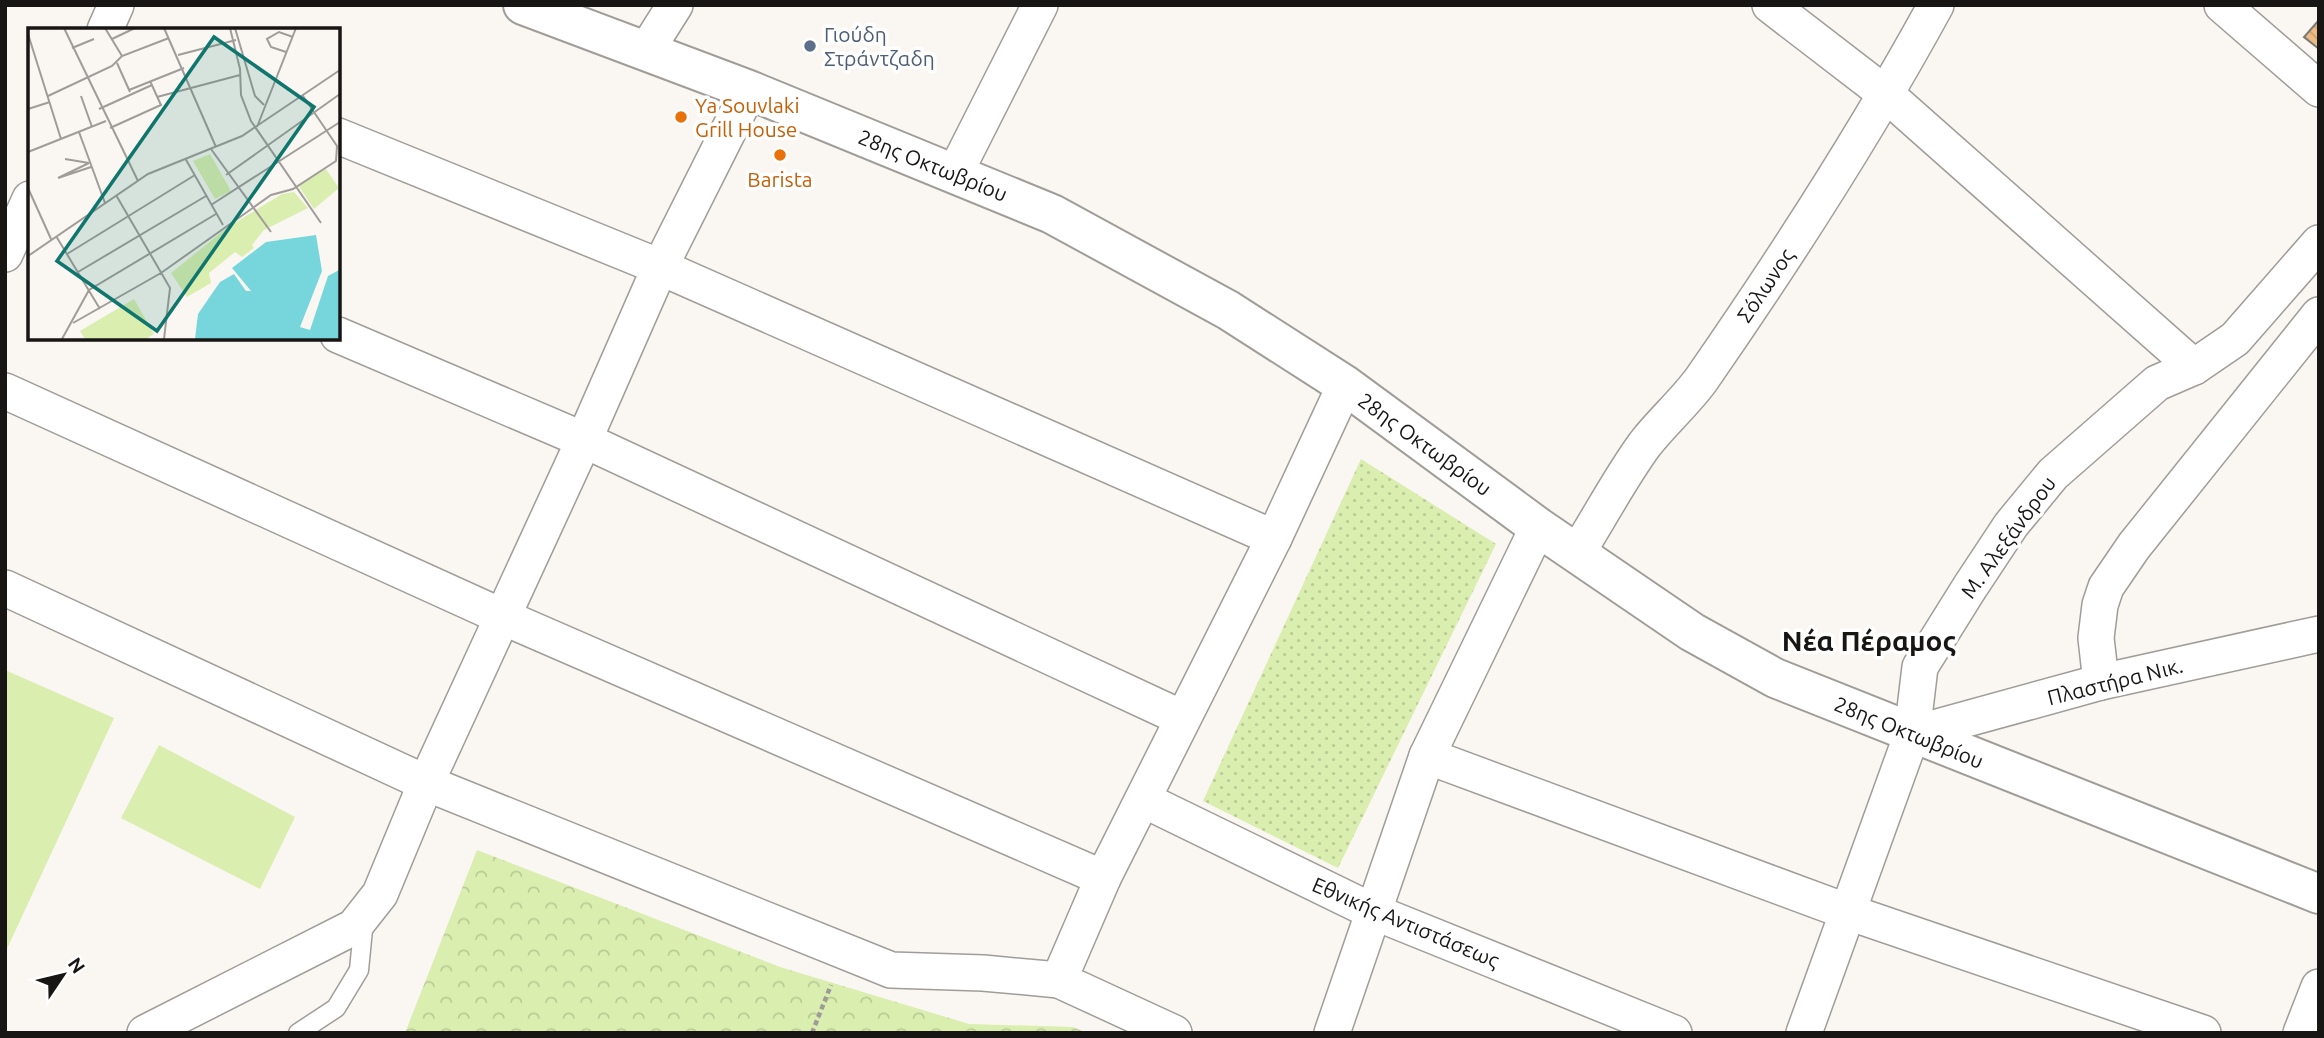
<svg xmlns="http://www.w3.org/2000/svg" width="2324" height="1038" viewBox="0 0 2324 1038" font-family="Ubuntu,sans-serif">
  <style>
    .green { fill: url(#green-dots) }
    .forest { fill: url(#forest-crowns) }
    .pitch { fill: #daeeaf }
    .building { fill: url(#building-back-hatch); stroke: #7b7874; stroke-width: 2 }
    .lines { fill: none; stroke-linecap: round; stroke-linejoin: round }
    .service-casing { stroke: #a09d99; stroke-width: 21 }
    .minor-casing { stroke: #a09d99; stroke-width: 38 }
    .primary-casing { stroke: #a09d99; stroke-width: 42 }
    .path { stroke: #9f9c98; stroke-width: 4.5; stroke-dasharray: 5 3.5; stroke-linecap: butt }
    .service { stroke: #fff; stroke-width: 18 }
    .minor { stroke: #fff; stroke-width: 35 }
    .primary { stroke: #fff; stroke-width: 38 }
    .service-dot { fill: #5c6f8a; stroke: #fff; stroke-width: 2.5 }
    .food-dot { fill: #e8710a; stroke: #fff; stroke-width: 2.5 }
    .labels { text-anchor: middle; dominant-baseline: central; stroke-width: 7; stroke-linejoin: round; paint-order: stroke }
    .service-label { font-size: 21px; fill: #4e5e75; stroke: #fff; text-anchor: start }
    .food-label { font-size: 21px; fill: #c56008; stroke: #fff; text-anchor: start }
    .street-label { font-size: 21px; fill: #181615; stroke: #fff }
    .district-label { font-size: 28px; font-weight: bold; fill: #181615; stroke: #fff }
    .inset-road { fill: none; stroke: #a09c99; stroke-width: 2 }
    .view { fill: #0f766e; fill-opacity: 0.15; stroke: #0f766e; stroke-width: 3.5 }
    .inset-edge { fill: none; stroke: #181615; stroke-width: 3.5 }
  </style>
  <defs>
    <pattern id="green-dots" width="8" height="8" patternUnits="userSpaceOnUse" patternTransform="scale(1.75)"><rect width="8" height="8" fill="#daeeaf"/><path d="M2 2h.1M6 6h.1" fill="none" stroke="#bacb96" stroke-width="1.8" stroke-linecap="round"/></pattern>
    <pattern id="forest-crowns" width="20" height="18" patternUnits="userSpaceOnUse" patternTransform="scale(1.75)"><rect width="20" height="18" fill="#daeeaf"/><path d="M2 6a3 3 0 1 1 6 0M12 15a3 3 0 1 1 6 0" fill="none" stroke="#bacb96"/></pattern>
    <pattern id="building-back-hatch" width="6" height="6" patternUnits="userSpaceOnUse" patternTransform="scale(1.75)"><rect width="6" height="6" fill="#ebbb83"/><path d="M-1 5l2 2M0 0l6 6M5-1l2 2" fill="none" stroke="#c9a070"/></pattern>
  </defs>
  <rect width="100%" height="100%" fill="#faf6f1"/>
  <!-- green -->
  <path class="green" d="M1361,459L1496,544L1338,868L1203,801Z"/>
  <!-- forest -->
  <path class="forest" d="M477,850L780,967L969,1024L1073,1027L1087,1033H405Z"/>
  <!-- pitch -->
  <g class="pitch">
    <path d="M5,670L114,718L5,953Z"/>
    <path d="M159,745L295,817L260,889L121,818Z"/>
  </g>
  <!-- building -->
  <path class="building" d="M2319,20V49L2304,37Z"/>
  <g class="lines">
    <!-- service casing -->
    <g class="service-casing">
      <path id="service" d="M298,1033L336,1008L359,970L364,919"/>
    </g>
    <!-- minor casing -->
    <g class="minor-casing">
      <g id="minor">
        <path d="M1770,5L1887,95L2194,367"/>
        <path d="M2222,5L2319,89"/>
        <path d="M105,30L116,5"/>
        <path d="M646,51L675,5"/>
        <path d="M338,136L660,267L1274,538"/>
        <path d="M955,173L1040,5"/>
        <path d="M5,254L30,199"/>
        <path d="M338,335L584,440L1182,718"/>
        <path d="M5,391L503,617L1103,878"/>
        <path d="M1577,553C1600,517 1620,478 1645,444C1662,422 1684,403 1701,380C1785,259 1865,135 1936,5"/>
        <path d="M5,588L426,783L891,970L983,973L1059,980L1174,1033"/>
        <path d="M2101,682L2096,638L2100,605L2106,587L2134,546L2319,315"/>
        <path d="M1912,734L2101,682L2319,634"/>
        <path d="M1427,756L1848,912L2203,1033"/>
        <path d="M1144,800L1374,912L1674,1033"/>
        <path d="M1059,980L1103,878L1274,538L1345,385"/>
        <path d="M145,1033L354,927L380,894L426,783L584,440L660,267L749,90"/>
        <path d="M1332,1033L1427,756L1538,527"/>
        <path d="M1804,1033L1912,734L1920,667L1970,587L2011,525L2053,474L2157,383L2194,367L2235,339L2319,243"/>
        <path d="M2301,1033L2319,987"/>
      </g>
    </g>
    <!-- primary casing -->
    <g class="primary-casing">
      <path id="primary" d="M523,5L749,90L1052,214L1228,310L1345,385L1538,527L1692,632L1775,678L2319,894"/>
    </g>
    <!-- path -->
    <path class="path" d="M812,1033L831,985"/>
    <!-- service -->
    <use href="#service" class="service"/>
    <!-- minor -->
    <use href="#minor" class="minor"/>
    <!-- primary -->
    <use href="#primary" class="primary"/>
  </g>
  <!-- markers -->
  <circle class="service-dot" cx="810" cy="46" r="7"/>
  <g class="food-dot">
    <circle cx="681" cy="117" r="7"/>
    <circle cx="780" cy="155" r="7"/>
  </g>
  <g class="labels">
    <!-- service labels -->
    <g class="service-label">
      <text x="824" y="34">Γιούδη<tspan x="824" dy="24">Στράντζαδη</tspan></text>
    </g>
    <!-- food labels -->
    <g class="food-label">
      <text x="695" y="105">Ya Souvlaki<tspan x="695" dy="24">Grill House</tspan></text>
      <text x="780" y="179" text-anchor="middle">Barista</text>
    </g>
    <!-- street labels -->
    <g class="street-label">
      <text transform="translate(933 165) rotate(22)">28ης Οκτωβρίου</text>
      <text transform="translate(1765 285) rotate(-56)">Σόλωνος</text>
      <text transform="translate(1425 444) rotate(36)">28ης Οκτωβρίου</text>
      <text transform="translate(2008 537) rotate(-54)">Μ. Αλεξάνδρου</text>
      <text transform="translate(2115 681) rotate(-14)">Πλαστήρα Νικ.</text>
      <text transform="translate(1909 732) rotate(22)">28ης Οκτωβρίου</text>
      <text transform="translate(1406 922) rotate(23)">Εθνικής Αντιστάσεως</text>
    </g>
    <!-- district labels -->
    <g class="district-label">
      <text x="1869" y="640">Νέα Πέραμος</text>
    </g>
  </g>
  <!-- overview -->
  <g transform="translate(28 28)">
    <rect width="312" height="312" fill="#faf6f1"/>
    <path d="M182,126L203,163L187,171L165,133ZM298,141L311,160L286,181L270,157Z" fill="#daeeaf"/>
    <path d="M266,164L280,180L236,202L224,217L226,220L214,229L207,224L181,245L183,255L159,269L143,245L200,199L254,166Z" fill="#daeeaf"/>
    <path d="M106,271L126,306L118,311H57L52,303Z" fill="#daeeaf"/>
    <path d="M288,207L294,243L272,299L282,302L300,248L311,242V311H167L170,286L192,254L206,246L218,263H223L204,240L238,214Z" fill="#77d6dc"/>
    <path class="inset-road" d="M36,0L110,153M77,0L94,28M136,0L188,119M202,0L212,41L213,67L223,93L293,195M207,0L227,68L236,77M0,6L33,111M84,11L107,0M44,20L66,11M258,24L243,19L239,11L251,4L265,9M150,27L208,12M89,35L102,64M101,62L156,40M20,68L84,38L94,28L141,10M53,68L64,99M129,69L212,47M0,81L22,74M71,81L124,57M229,99L268,0M82,100L133,77L122,53M51,104L77,175M183,121L243,204M0,124L78,93M157,130L195,197M37,131L61,135M61,135L30,150L63,139M198,147L312,66M0,160L23,211M88,167L142,260L136,311M183,177L312,94M28,208L72,281M39,226L167,147M0,228L120,146L214,108L312,42M50,244L178,168M45,295L133,245L243,167L265,161L308,133L309,118L275,68M34,311L61,262L188,186"/>
    <path class="view" d="M186,9L286,79L129,303L29,233Z"/>
    <rect width="312" height="312" class="inset-edge"/>
  </g>
  <!-- border -->
  <rect width="2324" height="1038" fill="none" stroke="#181615" stroke-width="14"/>
  <!-- north arrow -->
  <g transform="translate(63 975) rotate(55)" stroke="#ffffff" stroke-width="5" paint-order="stroke">
  <path d="M0-5L12 26L0 18L-12 26Z" fill="#181615"/>
  <text y="-10" font-size="19" font-weight="bold" text-anchor="middle" fill="#181615">N</text>
  </g>
</svg>
